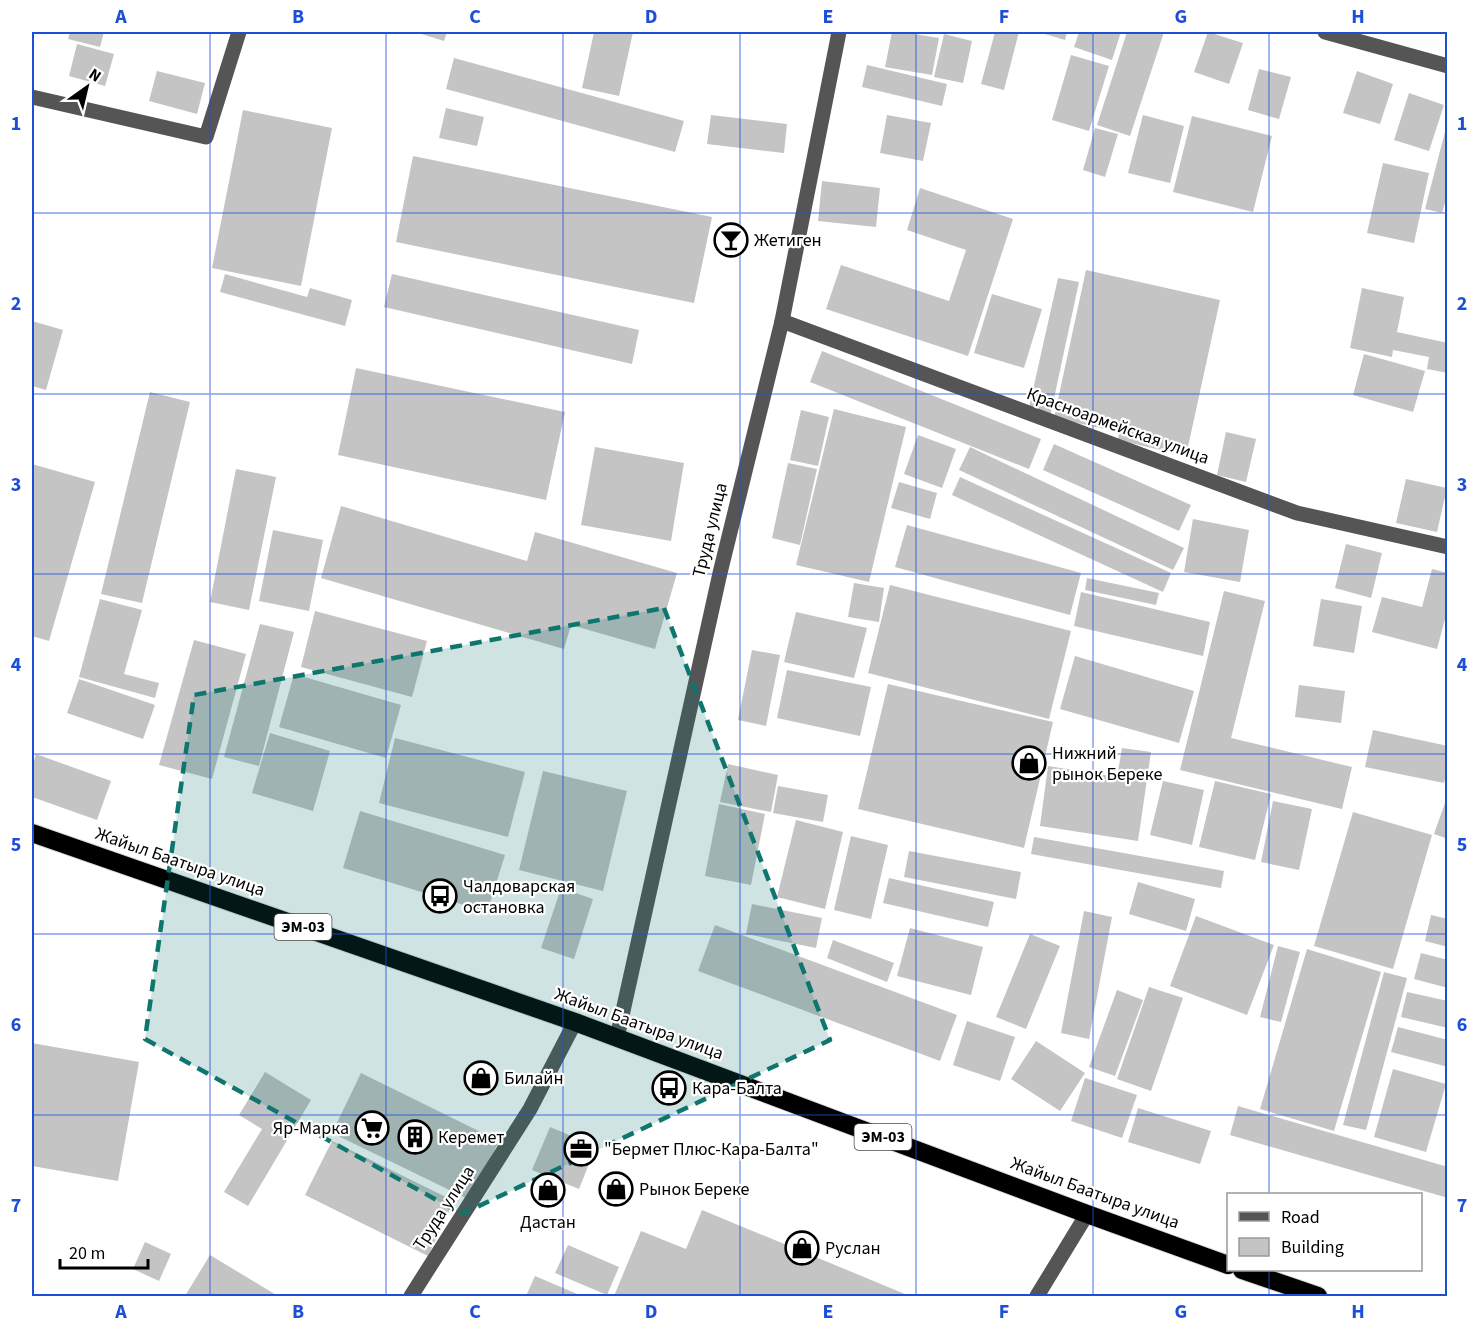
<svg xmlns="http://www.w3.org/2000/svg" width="1479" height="1328" viewBox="0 0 1479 1328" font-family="'Source Sans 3',sans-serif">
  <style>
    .building { fill: #c4c4c4 }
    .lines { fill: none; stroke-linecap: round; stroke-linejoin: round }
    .highway-casing { stroke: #dbdbdb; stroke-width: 20 }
    .minor { stroke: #555; stroke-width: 15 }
    .highway { stroke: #000; stroke-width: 18 }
    .marked { fill: #0f766e; fill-opacity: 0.2; stroke: #0f766e; stroke-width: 4.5; stroke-dasharray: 12 8; stroke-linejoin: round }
    .grid { fill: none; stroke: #1d4ed8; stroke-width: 1.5; stroke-opacity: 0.55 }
    .labels { text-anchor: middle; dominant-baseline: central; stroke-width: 4.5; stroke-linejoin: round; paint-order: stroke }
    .shield { fill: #fff; stroke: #4c4c4c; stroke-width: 1.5 }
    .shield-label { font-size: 16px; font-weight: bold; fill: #000 }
    .poi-label { font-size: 18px; fill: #000; stroke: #fff; text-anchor: start }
    .street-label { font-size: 18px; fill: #000; stroke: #fff }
    .neatline { fill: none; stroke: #1d4ed8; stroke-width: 2 }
    .grid-label { font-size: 20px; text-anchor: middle; font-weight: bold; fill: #1d4ed8 }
  </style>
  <rect width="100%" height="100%" fill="#fff"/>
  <!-- building -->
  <g class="building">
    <path d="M70,32H104L100,47L68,39Z"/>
    <path d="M415,32H447L444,41Z"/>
    <path d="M594,32H633L619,96L582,88Z"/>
    <path d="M892,32H902L939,38L932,75L885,67Z"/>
    <path d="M995,32H1019L1004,90L981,84Z"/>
    <path d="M1038,32H1067L1065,40Z"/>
    <path d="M1079,32H1121L1112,60L1074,47Z"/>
    <path d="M1127,32H1164L1130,136L1097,125Z"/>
    <path d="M1208,32L1243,43L1229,84L1194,72Z"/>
    <path d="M944,34L972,41L963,83L934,77Z"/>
    <path d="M77,44L114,54L105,86L69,76Z"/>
    <path d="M1071,55L1109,66L1089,131L1052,120Z"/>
    <path d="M454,58L684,121L675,152L446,89Z"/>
    <path d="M867,65L947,84L942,106L862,87Z"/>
    <path d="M1259,69L1291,77L1279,119L1248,110Z"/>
    <path d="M157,71L205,83L197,114L149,101Z"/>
    <path d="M1357,71L1393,84L1380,124L1343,113Z"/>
    <path d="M1409,93L1444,105L1429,151L1394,140Z"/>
    <path d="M446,108L484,117L477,146L439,138Z"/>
    <path d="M243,110L332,128L301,286L212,268Z"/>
    <path d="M711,115L787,124L784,153L707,144Z"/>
    <path d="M887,115L931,123L923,161L880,153Z"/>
    <path d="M1143,115L1184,126L1170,183L1128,173Z"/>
    <path d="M1192,116L1272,136L1253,212L1173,192Z"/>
    <path d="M1447,124L1448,192L1442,213L1425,209Z"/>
    <path d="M1095,128L1118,134L1105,177L1083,170Z"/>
    <path d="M413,156L712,217L694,303L396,242Z"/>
    <path d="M1383,163L1429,173L1414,243L1367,233Z"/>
    <path d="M822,181L880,188L876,227L818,221Z"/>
    <path d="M920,188L1013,219L968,356L826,309L841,265L949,301L966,250L907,230Z"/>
    <path d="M1086,270L1220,300L1186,456L1118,440L1119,432L1054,418Z"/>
    <path d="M225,274L307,297L310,288L352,300L345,326L220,292Z"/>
    <path d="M392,274L639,330L632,364L384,307Z"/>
    <path d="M1058,278L1079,282L1050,417L1028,412Z"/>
    <path d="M1362,288L1404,297L1397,332L1448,343V373L1427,369L1429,357L1393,350L1392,357L1350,348Z"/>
    <path d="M992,294L1042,309L1024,368L974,353Z"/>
    <path d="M32,321L63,330L46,390L32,386Z"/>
    <path d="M822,351L1041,439L1029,469L810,382Z"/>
    <path d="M1364,354L1425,371L1413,412L1353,395Z"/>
    <path d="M356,368L565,412L546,500L338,455Z"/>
    <path d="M150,392L190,402L142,603L101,594Z"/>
    <path d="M834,409L906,427L869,582L796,565Z"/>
    <path d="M801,410L829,417L818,466L790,460Z"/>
    <path d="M1226,432L1256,439L1246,482L1217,475Z"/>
    <path d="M918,435L956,449L942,488L904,474Z"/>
    <path d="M1054,444L1191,505L1179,531L1043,470Z"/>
    <path d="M595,447L684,463L671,541L581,525Z"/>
    <path d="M970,447L1184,548L1173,570L959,470Z"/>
    <path d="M788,463L817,469L800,545L772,538Z"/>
    <path d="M32,464L95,482L49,641L32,636Z"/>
    <path d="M236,469L276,477L249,610L210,602Z"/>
    <path d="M960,477L1171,573L1163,592L952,495Z"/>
    <path d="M1406,479L1447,488L1437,532L1396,523Z"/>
    <path d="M899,482L937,493L930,519L891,508Z"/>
    <path d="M341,506L527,561L535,532L677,573L655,649L571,625L564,649L321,578Z"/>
    <path d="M1193,519L1249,530L1240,582L1184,572Z"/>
    <path d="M907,525L1081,573L1070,615L895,567Z"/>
    <path d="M273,530L323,540L309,611L259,601Z"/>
    <path d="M1346,544L1382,553L1371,598L1335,588Z"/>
    <path d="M1432,569L1448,573V608L1437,649L1372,632L1382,597L1422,607Z"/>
    <path d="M1087,578L1159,593L1156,605L1085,590Z"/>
    <path d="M854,583L884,588L879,622L848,617Z"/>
    <path d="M890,585L1071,631L1049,719L868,673Z"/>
    <path d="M1224,591L1265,601L1231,738L1352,767L1342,809L1180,770Z"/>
    <path d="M1081,592L1210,622L1203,656L1074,626Z"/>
    <path d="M100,599L142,610L124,674L159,683L155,698L79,677Z"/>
    <path d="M1321,599L1362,606L1354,653L1313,646Z"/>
    <path d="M315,611L427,641L412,697L301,667Z"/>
    <path d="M796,612L867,628L854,678L784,662Z"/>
    <path d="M260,624L294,632L259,766L224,757Z"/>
    <path d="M194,640L246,654L212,779L159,765Z"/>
    <path d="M752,650L780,655L766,726L738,720Z"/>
    <path d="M1075,656L1194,691L1179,743L1060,709Z"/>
    <path d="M787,670L871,687L860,736L777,718Z"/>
    <path d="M294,674L401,705L386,758L279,727Z"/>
    <path d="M79,679L155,705L143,739L67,713Z"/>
    <path d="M888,684L1053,722L1024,848L858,809Z"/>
    <path d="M1299,685L1345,691L1341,723L1295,717Z"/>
    <path d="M1373,730L1448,746V767L1444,783L1365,767Z"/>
    <path d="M270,733L330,751L313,811L252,793Z"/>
    <path d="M395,738L525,772L508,837L379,803Z"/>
    <path d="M1122,748L1151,752L1138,841L1040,826L1048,766L1117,777Z"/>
    <path d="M36,754L111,781L97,820L32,797V768Z"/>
    <path d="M728,764L778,775L771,812L720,802Z"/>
    <path d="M543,771L627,791L603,891L519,870Z"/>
    <path d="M1163,781L1204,790L1192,845L1150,835Z"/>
    <path d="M1215,781L1271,794L1255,860L1199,847Z"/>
    <path d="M778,786L828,795L823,822L773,813Z"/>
    <path d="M1446,800H1448V839L1434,834Z"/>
    <path d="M1273,801L1312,809L1299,870L1261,862Z"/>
    <path d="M719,804L765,814L751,885L705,876Z"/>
    <path d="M360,811L505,855L487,912L343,868Z"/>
    <path d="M1353,812L1432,835L1393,969L1314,946Z"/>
    <path d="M796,820L843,832L825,909L777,897Z"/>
    <path d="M851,836L888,845L871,919L834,910Z"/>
    <path d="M1034,837L1224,871L1221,888L1031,854Z"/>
    <path d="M909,851L1021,872L1016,899L904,877Z"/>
    <path d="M889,878L994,902L988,927L883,903Z"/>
    <path d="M1138,882L1195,899L1186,931L1129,914Z"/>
    <path d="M561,888L593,899L574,959L541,948Z"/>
    <path d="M752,904L822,918L816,948L746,934Z"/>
    <path d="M1084,911L1112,917L1089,1039L1061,1033Z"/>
    <path d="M1431,915L1448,919V947L1425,941Z"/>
    <path d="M1196,916L1274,945L1247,1015L1170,986Z"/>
    <path d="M715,925L957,1015L940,1061L698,971Z"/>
    <path d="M910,928L983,947L971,995L897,976Z"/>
    <path d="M1030,934L1060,946L1026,1029L996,1017Z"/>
    <path d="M833,940L894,963L887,982L827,958Z"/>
    <path d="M1278,946L1300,952L1281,1022L1260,1017Z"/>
    <path d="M1307,949L1381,972L1334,1131L1260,1109Z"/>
    <path d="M1421,953L1448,960V988L1414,979Z"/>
    <path d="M1384,972L1407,978L1366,1130L1343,1125Z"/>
    <path d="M1149,987L1183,998L1151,1091L1117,1079Z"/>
    <path d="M1117,990L1143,1000L1115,1076L1089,1067Z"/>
    <path d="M1407,992L1448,1001V1028L1401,1017Z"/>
    <path d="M967,1021L1015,1037L1000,1081L953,1065Z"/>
    <path d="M1398,1027L1448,1040V1067L1391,1052Z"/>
    <path d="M1036,1041L1085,1073L1060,1111L1011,1079Z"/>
    <path d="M32,1043L139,1062L118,1181L32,1166Z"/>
    <path d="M1393,1069L1446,1084L1426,1152L1374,1137Z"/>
    <path d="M265,1072L311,1100L248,1206L224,1192L262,1129L239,1115Z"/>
    <path d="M361,1073L499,1141L470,1200L332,1133Z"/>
    <path d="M1085,1078L1137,1095L1122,1138L1071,1121Z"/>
    <path d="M1238,1106L1448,1167V1198L1230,1135Z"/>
    <path d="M1138,1108L1211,1131L1200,1164L1128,1142Z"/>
    <path d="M550,1127L596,1146L579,1189L532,1170Z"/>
    <path d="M332,1141L454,1201L428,1256L305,1195Z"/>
    <path d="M702,1210L905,1294L904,1296H614L641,1231L686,1249Z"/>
    <path d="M145,1242L171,1254L159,1281L133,1269Z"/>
    <path d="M568,1245L619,1267L607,1295L555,1273Z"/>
    <path d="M210,1255L278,1296H185Z"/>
    <path d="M535,1276L582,1296H526Z"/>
  </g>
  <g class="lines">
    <!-- highway casing -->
    <g class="highway-casing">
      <g id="highway">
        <path d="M32,833L575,1022L1087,1214L1228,1265"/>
        <path d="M1242,1270L1318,1296"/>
      </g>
    </g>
    <!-- minor -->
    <g class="minor">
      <path d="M1325,32L1448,66"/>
      <path d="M32,97L206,137L239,32"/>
      <path d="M782,321L1297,513L1448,547"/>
      <path d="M617,1038L720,573L782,321L839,32"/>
      <path d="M411,1296L530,1109L575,1022"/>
      <path d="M1037,1296L1087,1214"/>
    </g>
    <!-- highway -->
    <use href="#highway" class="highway"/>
  </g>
  <!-- marked area -->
  <path class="marked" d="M664,608L830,1040L462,1214L145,1039L194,695Z"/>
  <!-- grid -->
  <path class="grid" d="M210,32V1296M386,32V1296M563,32V1296M740,32V1296M916,32V1296M1093,32V1296M1269,32V1194M32,213H1448M32,394H1448M32,574H1448M32,754H1448M32,934H1448M32,1115H1448M1269,1270V1296"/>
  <!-- icons -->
  <defs>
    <g id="bar-ring" transform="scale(1.725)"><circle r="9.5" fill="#fff" stroke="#000" stroke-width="1.5"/><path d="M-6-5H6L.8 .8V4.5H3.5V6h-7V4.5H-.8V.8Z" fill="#000"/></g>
    <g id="shop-ring" transform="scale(1.725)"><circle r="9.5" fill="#fff" stroke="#000" stroke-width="1.5"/><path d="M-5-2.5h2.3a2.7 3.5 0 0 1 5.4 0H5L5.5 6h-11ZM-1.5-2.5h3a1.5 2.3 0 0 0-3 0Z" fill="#000"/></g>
    <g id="bus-ring" transform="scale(1.725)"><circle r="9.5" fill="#fff" stroke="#000" stroke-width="1.5"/><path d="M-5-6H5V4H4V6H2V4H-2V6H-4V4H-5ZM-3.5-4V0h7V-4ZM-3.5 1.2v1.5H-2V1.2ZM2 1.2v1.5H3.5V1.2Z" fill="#000"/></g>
    <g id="supermarket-ring" transform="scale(1.725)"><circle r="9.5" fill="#fff" stroke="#000" stroke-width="1.5"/><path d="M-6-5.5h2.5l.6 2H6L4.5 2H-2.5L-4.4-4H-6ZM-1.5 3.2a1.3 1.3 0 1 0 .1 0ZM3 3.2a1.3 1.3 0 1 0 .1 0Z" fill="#000"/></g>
    <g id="building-ring" transform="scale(1.725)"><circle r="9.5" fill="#fff" stroke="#000" stroke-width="1.5"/><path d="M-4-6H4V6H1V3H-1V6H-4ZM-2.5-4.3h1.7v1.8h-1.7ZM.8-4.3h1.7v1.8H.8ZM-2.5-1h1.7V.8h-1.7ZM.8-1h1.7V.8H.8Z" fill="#000"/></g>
    <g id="office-ring" transform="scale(1.725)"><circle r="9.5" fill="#fff" stroke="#000" stroke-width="1.5"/><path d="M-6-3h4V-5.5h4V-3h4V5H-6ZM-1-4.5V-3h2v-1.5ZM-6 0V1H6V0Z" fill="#000"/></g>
  </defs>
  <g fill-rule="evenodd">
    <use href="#bar-ring" x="731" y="240"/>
    <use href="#shop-ring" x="1029" y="763"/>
    <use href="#bus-ring" x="440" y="896"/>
    <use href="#shop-ring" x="481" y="1078"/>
    <use href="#bus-ring" x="669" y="1088"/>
    <use href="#supermarket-ring" x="372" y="1128"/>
    <use href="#building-ring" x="415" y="1137"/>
    <use href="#office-ring" x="581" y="1149"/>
    <use href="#shop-ring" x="616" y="1189"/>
    <use href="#shop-ring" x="548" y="1190"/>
    <use href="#shop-ring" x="802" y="1248"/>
  </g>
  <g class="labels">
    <!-- shield labels -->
    <g class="shield">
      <rect x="274.5" y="914" width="57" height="26" rx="4.5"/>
      <rect x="854.5" y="1124" width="57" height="26" rx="4.5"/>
    </g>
    <g class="shield-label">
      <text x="303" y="927">ЭМ-03</text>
      <text x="883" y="1137">ЭМ-03</text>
    </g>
    <!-- poi labels -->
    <g class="poi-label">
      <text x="754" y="240">Жетиген</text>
      <text x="1052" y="753">Нижний<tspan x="1052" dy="21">рынок Береке</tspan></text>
      <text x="463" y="886">Чалдоварская<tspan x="463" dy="21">остановка</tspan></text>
      <text x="504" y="1078">Билайн</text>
      <text x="692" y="1088">Кара-Балта</text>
      <text x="349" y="1128" text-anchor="end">Яр-Марка</text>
      <text x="438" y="1137">Керемет</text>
      <text x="604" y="1149">"Бермет Плюс-Кара-Балта"</text>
      <text x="639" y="1189">Рынок Береке</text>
      <text x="548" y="1222" text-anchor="middle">Дастан</text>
      <text x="825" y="1248">Руслан</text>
    </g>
    <!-- street labels -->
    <g class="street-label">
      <text transform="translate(1118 426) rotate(20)">Красноармейская улица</text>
      <text transform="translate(710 530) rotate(-76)">Труда улица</text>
      <text transform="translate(180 862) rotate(19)">Жайыл Баатыра улица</text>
      <text transform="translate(639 1024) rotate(20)">Жайыл Баатыра улица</text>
      <text transform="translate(1095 1193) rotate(20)">Жайыл Баатыра улица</text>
      <text transform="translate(444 1208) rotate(-57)">Труда улица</text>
    </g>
  </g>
  <!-- border -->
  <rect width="1479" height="1328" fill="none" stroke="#ffffff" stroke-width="66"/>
  <!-- legend -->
  <rect x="1227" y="1193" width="195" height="78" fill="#ffffff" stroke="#999999" stroke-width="1.5"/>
  <rect x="1239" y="1212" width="30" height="9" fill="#555555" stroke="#999999" stroke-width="1.5"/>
  <text x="1281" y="1223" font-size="18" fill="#000000">Road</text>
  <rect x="1239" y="1238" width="30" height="18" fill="#c4c4c4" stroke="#999999" stroke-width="1.5"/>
  <text x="1281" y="1253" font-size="18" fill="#000000">Building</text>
  <!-- north arrow -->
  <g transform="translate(87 87) rotate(34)" stroke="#ffffff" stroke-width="4.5" paint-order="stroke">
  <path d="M0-4.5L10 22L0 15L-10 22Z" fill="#000000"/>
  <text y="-9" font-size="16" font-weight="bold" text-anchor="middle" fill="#000000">N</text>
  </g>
  <!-- scale -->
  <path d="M60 1259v9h88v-9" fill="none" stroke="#000000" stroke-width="3"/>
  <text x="69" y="1259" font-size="18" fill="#000000" stroke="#ffffff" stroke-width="4.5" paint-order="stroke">20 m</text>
  <rect x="33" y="33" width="1413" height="1262" class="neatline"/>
  <g class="grid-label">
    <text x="121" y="23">A</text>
    <text x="298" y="23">B</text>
    <text x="475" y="23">C</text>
    <text x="651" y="23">D</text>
    <text x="828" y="23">E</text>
    <text x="1004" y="23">F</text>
    <text x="1181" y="23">G</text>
    <text x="1358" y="23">H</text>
    <text x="16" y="130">1</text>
    <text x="1462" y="130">1</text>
    <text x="16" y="310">2</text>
    <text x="1462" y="310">2</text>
    <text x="16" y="491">3</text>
    <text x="1462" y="491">3</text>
    <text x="16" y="671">4</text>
    <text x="1462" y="671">4</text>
    <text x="16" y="851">5</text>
    <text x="1462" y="851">5</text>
    <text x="16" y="1031">6</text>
    <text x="1462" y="1031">6</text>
    <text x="16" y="1212">7</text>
    <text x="1462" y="1212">7</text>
    <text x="121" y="1318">A</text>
    <text x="298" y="1318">B</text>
    <text x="475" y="1318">C</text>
    <text x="651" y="1318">D</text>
    <text x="828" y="1318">E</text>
    <text x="1004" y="1318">F</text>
    <text x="1181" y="1318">G</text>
    <text x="1358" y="1318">H</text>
  </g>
</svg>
